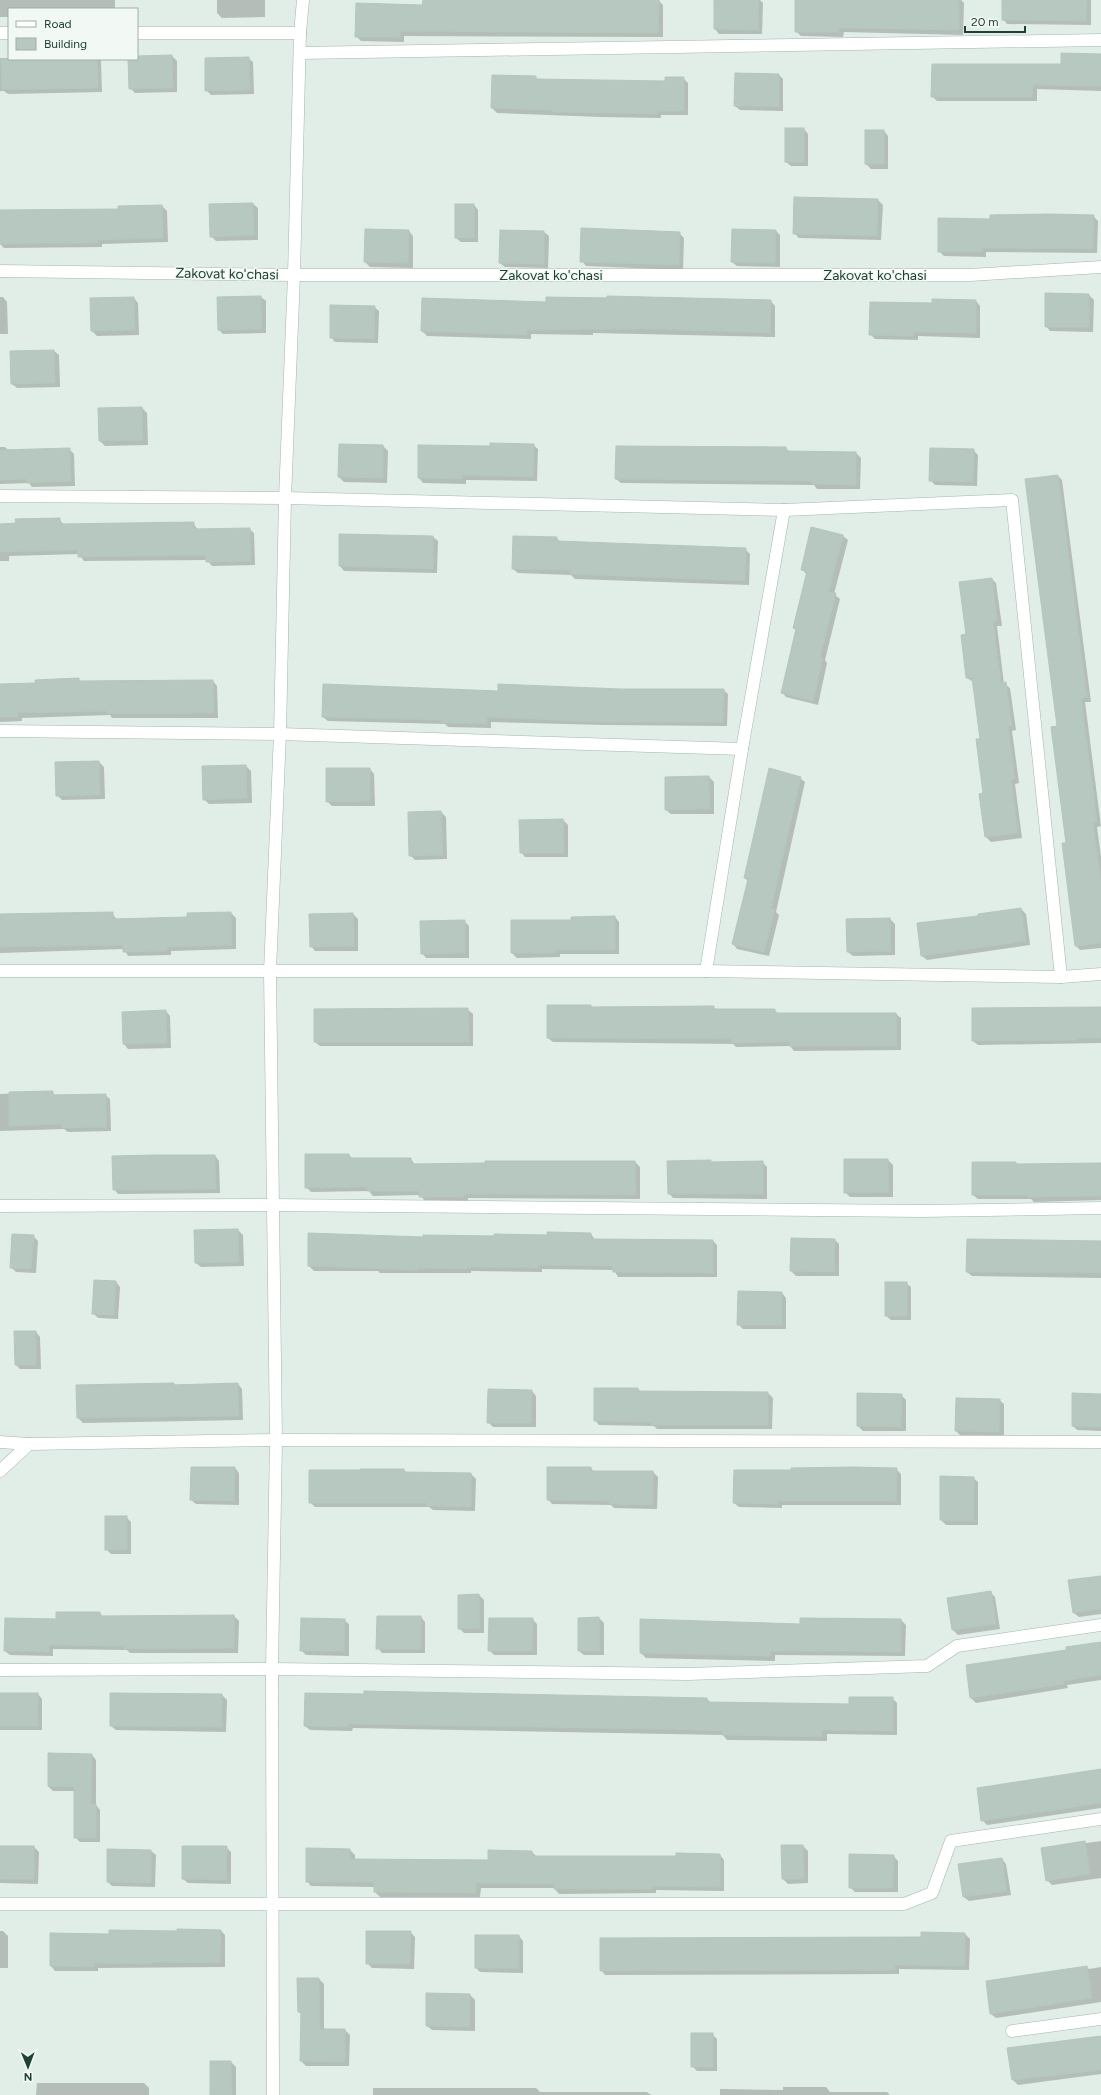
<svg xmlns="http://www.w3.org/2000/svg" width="1101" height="2095" viewBox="0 0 1101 2095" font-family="Figtree,sans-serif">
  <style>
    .shadow { fill: #0003 }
    .building { fill: #b6c8bf; stroke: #b3c8bd }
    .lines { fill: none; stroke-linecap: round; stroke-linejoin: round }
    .street-casing { stroke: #a3b6ae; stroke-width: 13 }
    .street { stroke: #fff; stroke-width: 12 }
    .labels { text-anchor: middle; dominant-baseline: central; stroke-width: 3; stroke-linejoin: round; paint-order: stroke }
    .street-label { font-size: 14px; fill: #204034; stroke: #f2f9f5 }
  </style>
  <rect width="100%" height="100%" fill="#e1ede7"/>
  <!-- shadow -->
  <g class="shadow">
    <path d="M0,0H115V9H9V17H0Z"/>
    <path d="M217,0H265V17L222,18L217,13Z"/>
    <path d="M424,0L659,1L663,5V37L404,36V42L361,41L356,36L423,6Z"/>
    <path d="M715,0H760L763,3L762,34H719L715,29Z"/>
    <path d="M796,0H961L964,3L963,35L844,32L843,37L801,36L796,31Z"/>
    <path d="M1003,0H1091V25L1007,24L1003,19Z"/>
    <path d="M1101,55V91L1037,89V101H937L932,96L990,65V64L1062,65Z"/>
    <path d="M172,56L177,61V92L135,93L130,88L129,59H137V57Z"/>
    <path d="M0,58L99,59L101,61L102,92L8,94L4,91H0Z"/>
    <path d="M248,58L253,62L254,94L211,95L206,90Z"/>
    <path d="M779,75L783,79V111L740,110L735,106Z"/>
    <path d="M535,77L538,80L666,82L683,78L688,83V115H661V118L601,117L497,113L492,108Z"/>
    <path d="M804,129L808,134V166H791L786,162Z"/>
    <path d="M884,131L888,136V169H871L866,164Z"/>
    <path d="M878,200L883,205L881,240L799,238L794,233Z"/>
    <path d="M253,204L258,208V240L216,241L211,236Z"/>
    <path d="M474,205L478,210V242H461L456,238Z"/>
    <path d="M162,206L167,211L168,242L102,244V247L4,248L0,244V211L119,210V207Z"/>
    <path d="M1093,216L1098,221L1097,253L986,252V257L944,256L939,251L991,221Z"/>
    <path d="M409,231L413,236V268L370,267L365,262Z"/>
    <path d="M776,231L780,235V267L737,266L732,262Z"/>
    <path d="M544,232L549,236L548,268L505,267L500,263Z"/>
    <path d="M679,233L684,238L683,270L586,266L582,261Z"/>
    <path d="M1046,294L1089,295L1094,300L1093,332L1050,331L1046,326Z"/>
    <path d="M0,297H3L7,302L8,334H0Z"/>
    <path d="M261,297L266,301V333L223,334L219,330Z"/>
    <path d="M134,298L138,303L139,335L97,336L92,331Z"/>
    <path d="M771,301L775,306V337L593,333V335L531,334V339L427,336L422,331Z"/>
    <path d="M976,301L980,306V338L918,336V340L875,339L870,334L933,304Z"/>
    <path d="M374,307L379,311L378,343L335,342L331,337Z"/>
    <path d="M54,351L59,355L60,387L17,388L12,384L11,352Z"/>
    <path d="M142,408L147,413L148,445L105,446L100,441Z"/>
    <path d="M533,445L538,449L537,481L466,480V484L423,483L419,478L491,447Z"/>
    <path d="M383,446L388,451L387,483L344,482L339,477Z"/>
    <path d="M0,447H5L9,451L69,449L74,454L75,486L32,487L29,483L0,484Z"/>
    <path d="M786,448L790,452L856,453L861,458L860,489H817L814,485L621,483L616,479Z"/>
    <path d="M973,450L978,455L977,486L935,485L930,480Z"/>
    <path d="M1058,476L1062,480L1091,702H1085L1101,826L1097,827L1101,857V948L1080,950L1076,946L1058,727Z"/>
    <path d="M59,519L64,525L193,523L198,530L249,529L254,533L255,565L212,566L207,560L84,561L79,554L9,556V561H0V525Z"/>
    <path d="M812,528L843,536L848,540L834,594L840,599L825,660L827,663L818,705L786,697L782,692L797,631L794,628L807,575L802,569Z"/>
    <path d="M340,535L433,537L438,541L437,573L344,571L340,566Z"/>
    <path d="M556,538L561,542L745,549L750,554L749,585L575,579L571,575L518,573L513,569Z"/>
    <path d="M992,579L996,583L1002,626H997L1004,684L1010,688L1016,730L1012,731L1019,783L1015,784L1022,838L991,842L986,837L981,740L973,682L967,678V635Z"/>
    <path d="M78,679L81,682L213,681L217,686L218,718H112L110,715L22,718V721L0,722V685L36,684Z"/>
    <path d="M723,690L728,694L727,726L605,725L491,722V728L448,727L445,724L328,721L323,717L499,692Z"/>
    <path d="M99,762L104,767L105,799L62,800L57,795L56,763Z"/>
    <path d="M246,766L251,771L252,803L209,804L204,799Z"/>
    <path d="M370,769L374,774L375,806H332L327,801Z"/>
    <path d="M709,777L714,782V814H671L666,810V778Z"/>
    <path d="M800,778L805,782L776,912L779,915L769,956L737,949L733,944L748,881L745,878Z"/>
    <path d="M441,812L446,817L447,859L415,860L410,855L409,813Z"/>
    <path d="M563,820L568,825V857H525L521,852Z"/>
    <path d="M1021,909L1026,914L1030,945L927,960L922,956L979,917Z"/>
    <path d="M112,913L117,920L188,918L231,913L236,918V949L171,951V955L128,956L124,949L0,953V916Z"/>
    <path d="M353,914L358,919V951H315L311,946Z"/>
    <path d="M615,917L619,922V954H560V957L517,958L512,953L572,921Z"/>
    <path d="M890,919L895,924V955L853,956L848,952Z"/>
    <path d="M464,921L469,926V958H426L422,953Z"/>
    <path d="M590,1006L593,1008L713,1007L717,1010H774L779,1014H896L901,1018V1050L794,1051L790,1046L736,1047L733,1044L553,1042L548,1038Z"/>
    <path d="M1101,1006V1043L978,1045L973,1041L1101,1008Z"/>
    <path d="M468,1010L473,1014V1046H320L315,1042Z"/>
    <path d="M166,1011L170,1016L171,1048L128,1049L124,1044L123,1012Z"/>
    <path d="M52,1092L56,1096L105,1095L110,1099L111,1131L68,1132L64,1129L0,1131V1094Z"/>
    <path d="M349,1155L353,1159H411L415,1165L635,1162L640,1167V1199L468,1198V1201H425L420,1195L373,1196L369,1191L311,1192L306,1187Z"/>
    <path d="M215,1156L219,1161L220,1193L118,1194L114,1189Z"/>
    <path d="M888,1160L893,1165V1197H850L845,1192Z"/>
    <path d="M668,1162H762L767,1167V1199L673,1198L669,1193Z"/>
    <path d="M1015,1163L1018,1165L1101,1164V1200L1034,1202L1031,1199H978L973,1195Z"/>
    <path d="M238,1230L243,1235L244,1266L201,1267L196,1263Z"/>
    <path d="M591,1234L595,1240L713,1241L717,1245V1277H618L614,1270L542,1269V1272L471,1271V1273H380L378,1271H314L309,1266L424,1238Z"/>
    <path d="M33,1236L38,1241L36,1273L16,1272L11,1267Z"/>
    <path d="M835,1240L839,1244V1276H796L791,1271Z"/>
    <path d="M1101,1241V1278L972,1276L967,1272Z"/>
    <path d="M116,1282L120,1287L118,1319L98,1318L93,1313Z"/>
    <path d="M906,1283L911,1287V1320H891L886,1316Z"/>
    <path d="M782,1293L786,1298V1329H743L738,1324Z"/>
    <path d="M36,1332L40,1337L41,1369H20L16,1365Z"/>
    <path d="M238,1384L242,1389L243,1420L83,1423L78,1418L77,1386Z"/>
    <path d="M638,1389L641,1392L768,1393L773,1398L772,1429H657L654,1426L599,1425L595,1420Z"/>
    <path d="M532,1391L536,1396V1427H493L488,1422Z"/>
    <path d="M901,1395L906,1400V1431H863L858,1426Z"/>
    <path d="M1101,1395V1431L1077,1430L1073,1426Z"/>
    <path d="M999,1400L1004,1404V1436H961L956,1431Z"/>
    <path d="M235,1468L239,1473V1505L196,1504L191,1500Z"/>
    <path d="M591,1468L594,1472H653L658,1477L657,1509L614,1508L611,1505L552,1504L548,1499Z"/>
    <path d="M896,1469L901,1474V1505H782V1508L739,1507L734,1503Z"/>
    <path d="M404,1470L407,1473L471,1474L476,1479L475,1511L433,1510L429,1507H315L310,1502Z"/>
    <path d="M941,1478H973L978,1482V1525H946L941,1520Z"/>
    <path d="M126,1517L131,1522V1554H111L106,1549Z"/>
    <path d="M1101,1577V1614L1079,1617L1074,1613Z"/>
    <path d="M991,1593L995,1597L1000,1629L958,1635L953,1630L948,1598Z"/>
    <path d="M479,1595L484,1600V1633H464L459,1628Z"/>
    <path d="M100,1613L103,1617L234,1616L239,1621L238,1653H130L127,1650L53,1649V1656L10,1655L5,1651L57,1620Z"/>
    <path d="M421,1617L425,1622V1653H382L378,1648Z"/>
    <path d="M599,1618L604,1623V1655H584L579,1651Z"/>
    <path d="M532,1619L537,1624V1655H494L489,1650Z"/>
    <path d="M801,1619L901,1620L906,1625L905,1656L775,1655V1661L646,1658L641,1653L801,1625Z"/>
    <path d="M344,1620L349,1624V1656L306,1655L301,1650Z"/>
    <path d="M1101,1643V1680L1067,1685L1068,1688L976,1703L971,1698L967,1666L1067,1651Z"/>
    <path d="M0,1694H38L42,1699V1730H0Z"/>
    <path d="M222,1695L227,1700L226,1732L116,1730L111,1726Z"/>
    <path d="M892,1698L897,1703V1735L827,1734V1741L727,1740L723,1735L353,1728L352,1731L310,1730L305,1726L707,1699L711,1703L850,1705Z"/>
    <path d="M92,1755L96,1760V1805L100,1810V1842H80L75,1837V1791H53L48,1786Z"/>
    <path d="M1101,1770V1808L987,1825L982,1820Z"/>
    <path d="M1101,1841V1878L1052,1885L1047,1880L1043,1849Z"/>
    <path d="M803,1846L808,1851V1883L788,1884L783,1879Z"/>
    <path d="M0,1847H34L39,1852L38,1884L0,1883Z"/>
    <path d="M226,1847L231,1852V1884L188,1883L183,1879Z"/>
    <path d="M350,1850L355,1855V1860L489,1861L532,1852L536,1856L677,1857L720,1855L724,1860V1891L656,1890V1893L559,1894L554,1888H481L480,1897H380L375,1892V1887L311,1886L307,1881Z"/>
    <path d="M151,1851L156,1855L155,1887L112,1886L108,1882Z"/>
    <path d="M893,1856L898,1861V1892H855L850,1887Z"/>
    <path d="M1002,1859L1006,1864L1011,1895L969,1901L964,1897Z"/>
    <path d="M0,1931H3L8,1936V1968H0Z"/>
    <path d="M221,1931L225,1935V1967L98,1968V1971H55L51,1966L110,1935Z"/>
    <path d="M410,1932L415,1937L414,1969L372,1968L367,1963Z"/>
    <path d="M965,1934L970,1939L969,1970L899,1969V1974L605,1975L601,1970Z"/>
    <path d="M519,1936L523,1941V1973L480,1972L476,1968Z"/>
    <path d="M1087,1967L1089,1969L1101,1967V2002L996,2018L991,2014Z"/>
    <path d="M319,1979L324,1984V2030H345L350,2035L349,2066H306L301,2061L302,2015L299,2012Z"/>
    <path d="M427,1994L470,1995L475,2000V2031L432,2030L427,2026Z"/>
    <path d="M712,2034L717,2039V2071H697L692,2066Z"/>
    <path d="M1101,2037V2074L1018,2085L1013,2080L1008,2048Z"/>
    <path d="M231,2062L236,2067V2095H211Z"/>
    <path d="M37,2083H144L149,2088V2095H36Z"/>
    <path d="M783,2087H826L830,2092H887L890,2095H720V2089L783,2090Z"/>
    <path d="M373,2088H536L540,2092H647L651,2095H373Z"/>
  </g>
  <!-- building -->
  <g class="building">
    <path d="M423,0H659L658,33L400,31V37H355L356,3L422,5Z"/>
    <path d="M714,0H759L758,30L714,29Z"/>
    <path d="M795,0H959V30L839,28V32H795Z"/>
    <path d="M1002,0H1087L1086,21L1002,20Z"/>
    <path d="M1061,53L1101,54V86L1033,85L1032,97H931L932,64H1061Z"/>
    <path d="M172,55L173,88L129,89L128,59H137V56Z"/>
    <path d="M249,57L250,90L205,91V58Z"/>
    <path d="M1,59H97L98,88L2,90Z"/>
    <path d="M735,73L779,74V107L734,106Z"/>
    <path d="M492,75L536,76V79L665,81V77H684V111H657V114L552,112V110L491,108Z"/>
    <rect x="785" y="128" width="19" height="34"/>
    <rect x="865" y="130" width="19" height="34"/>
    <path d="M794,197L878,199L877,236L793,234Z"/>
    <path d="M253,203L254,235L210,237L209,204Z"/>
    <rect x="455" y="204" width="19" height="34"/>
    <path d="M162,205L163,238L97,240L98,243L0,244V210L118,209V206Z"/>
    <path d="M1049,214L1094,215L1093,249L982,248V252H938V218L990,219V215Z"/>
    <path d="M581,228L680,232L679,265L580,262Z"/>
    <path d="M365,229L409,230L408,263L364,262Z"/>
    <path d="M732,229L776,230L775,263L731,262Z"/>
    <path d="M500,230L544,231V264L499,263Z"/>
    <path d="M1045,293L1089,294V327H1045Z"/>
    <path d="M261,296L262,329L218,330L217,297Z"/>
    <path d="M607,296L771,300L770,333L651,329L527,330V335L421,331L422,298L546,302V297L607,298Z"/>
    <path d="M134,297L135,330L91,331L90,298Z"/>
    <path d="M932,299L976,300V333L913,332V336L869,335L870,302L932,303Z"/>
    <path d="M330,305L375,306L374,339L330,338Z"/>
    <path d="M54,350L55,383L11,384L10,351Z"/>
    <path d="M142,407L143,440L99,441L98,408Z"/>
    <path d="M490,443L534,444L533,477L462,475V479L418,478V445L490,446Z"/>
    <path d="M339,444L383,445V478L338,477Z"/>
    <path d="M616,446L786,447V451L856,452V485L812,484V481L615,479Z"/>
    <path d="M70,448L71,481L26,483V479L0,480V450Z"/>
    <path d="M930,448L974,449L973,482L929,481Z"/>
    <path d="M1058,475L1087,697L1081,698L1097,822H1093L1101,884V943L1075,946L1062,843H1066L1051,727L1057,726L1025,479Z"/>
    <path d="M60,518V524L194,522V529L250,528L251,561L206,562V555L78,557V550L0,552V524L16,523L15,519Z"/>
    <path d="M811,527L843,535L829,592L836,593L820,657L823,658L813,701L781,693L796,629L793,628L807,571L801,570Z"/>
    <path d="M339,534L433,536V569L339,566Z"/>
    <path d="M513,536L557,537V541L746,548L745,581L570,574V570L512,569Z"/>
    <path d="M992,578L997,621L993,622L1001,683L1006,682L1012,726H1008L1015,779H1011L1018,833L985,837L979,794L983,793L976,739H980L972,678H966L961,635L966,634L959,582Z"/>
    <path d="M79,678V681L213,680L214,713L107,714V711L18,713V717H0V684L35,683V680Z"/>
    <path d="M323,684L498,691V684L620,689H724L723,722H600L487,717V724L442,723V720L322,717Z"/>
    <path d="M99,761L100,795L56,796L55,762Z"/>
    <path d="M246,765L247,798L203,800L202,766Z"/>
    <path d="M326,768H370V801L326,802Z"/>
    <path d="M769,768L801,777L771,909H775L764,952L732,944L748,879L744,878Z"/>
    <path d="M709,776L710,809L665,810V777Z"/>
    <path d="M441,811L443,855L409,856L408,812Z"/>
    <path d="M563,819L564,853H520L519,820Z"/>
    <path d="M1021,908L1026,941L921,956L917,923L978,916V914Z"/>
    <path d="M113,912V919L187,917V913L231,912L232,945L167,947V951L123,952V945L0,947V914Z"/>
    <path d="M353,913L354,946L310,947L309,914Z"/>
    <path d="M615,916V950H555V953H511V920H571V917Z"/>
    <path d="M890,918L891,951L847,952L846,919Z"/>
    <path d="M465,920V953L421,954L420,921Z"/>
    <path d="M547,1005H591V1007L714,1006V1009H775V1013H896L897,1046H789V1042L731,1043V1039L547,1038Z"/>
    <path d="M1101,1007V1038H1077V1040L972,1041V1008Z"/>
    <path d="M468,1008L469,1042H314V1009Z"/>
    <path d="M166,1010L167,1043L123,1044L122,1012Z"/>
    <path d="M53,1091V1095L106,1094V1127L62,1128V1124L9,1126V1092Z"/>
    <path d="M305,1154H349V1158H411V1164L485,1163V1161H635L636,1195L464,1194V1197H419V1191H367V1187L305,1188Z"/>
    <path d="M156,1155H215L216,1189L113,1190L112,1156Z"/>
    <path d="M844,1159H888L889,1192L844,1193Z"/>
    <path d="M711,1160V1162L763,1161V1194H668L667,1161Z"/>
    <path d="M972,1162H1016V1164L1101,1163V1196L1028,1197V1195H972Z"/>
    <path d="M238,1229L239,1262L195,1263L194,1230Z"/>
    <path d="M547,1232L591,1233V1239L713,1240V1273L613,1272V1266L538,1265V1268L467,1267V1269L418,1268V1270L308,1266V1233L423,1237V1235L494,1236V1234L547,1235Z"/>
    <path d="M12,1234L34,1235L31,1269L10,1268Z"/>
    <path d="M791,1238L835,1239L834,1272L790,1271Z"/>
    <path d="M967,1239L1101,1241V1273L966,1272Z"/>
    <path d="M94,1280L116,1281L114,1315L92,1314Z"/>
    <rect x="885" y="1282" width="22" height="34"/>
    <path d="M738,1291L782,1292V1325H737Z"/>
    <path d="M14,1331H36V1365H15Z"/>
    <path d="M174,1383V1385L238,1383L239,1416L77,1418L76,1385Z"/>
    <path d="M594,1388H638V1391L768,1392V1425H651L652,1422L594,1421Z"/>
    <path d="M488,1389L532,1390L531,1423H487Z"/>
    <path d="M857,1393L902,1394L901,1427L857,1426Z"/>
    <path d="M1072,1393L1101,1394V1427L1072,1426Z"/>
    <path d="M956,1398L1000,1399L999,1432L955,1431Z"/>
    <path d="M191,1467H235L234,1501L190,1500Z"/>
    <path d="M547,1467H591V1471H653V1505L609,1504V1501L547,1500Z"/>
    <path d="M853,1467L897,1468L896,1501H778V1504L733,1503L734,1470H791V1468Z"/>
    <path d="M360,1469H404V1472L471,1473V1507L427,1506V1503H309V1470H360Z"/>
    <path d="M940,1476L974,1477V1521L940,1520Z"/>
    <rect x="105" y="1516" width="22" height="34"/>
    <path d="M1101,1576V1609L1073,1613L1068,1580Z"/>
    <path d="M991,1591L996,1624L952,1630L947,1598Z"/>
    <path d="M479,1594L480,1628L458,1629V1595Z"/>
    <path d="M56,1612H100V1616L234,1615V1648L124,1649V1646L49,1645V1652L4,1651L5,1618L56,1619Z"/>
    <path d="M377,1616H421V1649H376Z"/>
    <path d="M599,1617L600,1651H578V1618Z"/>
    <path d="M301,1618L345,1619L344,1651H300Z"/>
    <path d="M489,1618H533L532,1651H488Z"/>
    <path d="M800,1618L901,1619V1652L771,1651V1656L640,1653V1619L800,1624Z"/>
    <path d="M1101,1642V1675L1063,1681L1064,1684L970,1698L966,1665L1066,1650V1647Z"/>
    <path d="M364,1691L707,1698V1702L849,1704V1697H893V1731L822,1730V1737L722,1735V1731L662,1729L348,1724V1727L304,1726L305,1693L364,1694Z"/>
    <rect x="0" y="1693" width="38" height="33"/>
    <path d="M110,1693L222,1694V1727L110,1726Z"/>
    <path d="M48,1753L92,1754L91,1804H96V1838H74V1787L48,1786Z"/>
    <path d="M1101,1769V1803L981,1821L977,1788Z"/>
    <path d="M1085,1841L1090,1874L1046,1881L1041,1848Z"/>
    <path d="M781,1845H803L804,1879H782Z"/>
    <rect x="0" y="1846" width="34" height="33"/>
    <path d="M182,1846H227L226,1880L182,1879Z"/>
    <path d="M306,1848L350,1849V1859L488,1860V1850L532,1851V1856H676V1853L720,1854V1887L652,1886V1889H554V1884L476,1883V1893L374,1892V1882H306Z"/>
    <path d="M107,1849L151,1850V1883L107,1882Z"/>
    <path d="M849,1854L894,1855L893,1888H849Z"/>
    <path d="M1002,1858L1007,1891L963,1897L958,1864Z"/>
    <path d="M177,1929L221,1930L220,1963L152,1962V1964L94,1963V1967L50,1966V1933L109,1934V1930L177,1931Z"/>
    <path d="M366,1931H411L410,1964H366Z"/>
    <path d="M921,1932L965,1933V1966L895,1965V1970L600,1971V1938L921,1937Z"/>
    <rect x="475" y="1935" width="44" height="33"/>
    <path d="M1087,1966L1092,1998L990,2014L986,1981Z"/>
    <path d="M297,1978H319L320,2029H345V2062L300,2061L301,2012H298Z"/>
    <path d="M426,1993L470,1994V2027L426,2026Z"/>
    <rect x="691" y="2033" width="22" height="34"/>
    <path d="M1101,2036V2070L1012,2080L1007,2048Z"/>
    <path d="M210,2061H231L232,2095H210Z"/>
  </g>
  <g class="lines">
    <!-- street casing -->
    <g class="street-casing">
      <g id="street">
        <path d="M0,33H9"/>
        <path d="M137,33H300"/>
        <path d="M300,53L1101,40"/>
        <path d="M0,271L294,275H970L1101,267"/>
        <path d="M0,496L285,498L784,510L1012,500L1061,977"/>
        <path d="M0,731L280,734L742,749"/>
        <path d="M0,971H706L1061,977L1101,974"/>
        <path d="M706,971L742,749L784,510"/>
        <path d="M0,1206L272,1205L922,1211L1101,1208"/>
        <path d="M0,1442L29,1444L276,1440L1101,1442"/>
        <path d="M0,1471L29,1444"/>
        <path d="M0,1670L272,1669L688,1674L927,1666L957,1646L1101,1625"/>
        <path d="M0,1904H904L932,1893L951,1841L1101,1819"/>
        <path d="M1012,2031L1101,2019"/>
        <path d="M273,2095L272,1669L276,1440L270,971L280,734L285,498L294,275L300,33L303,0"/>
      </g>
    </g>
    <!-- street -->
    <use href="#street" class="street"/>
  </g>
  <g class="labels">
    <!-- street labels -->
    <g class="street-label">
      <text transform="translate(227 274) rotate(1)">Zakovat ko'chasi</text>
      <text x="551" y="275">Zakovat ko'chasi</text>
      <text x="875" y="275">Zakovat ko'chasi</text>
    </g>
  </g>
  <!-- legend -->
  <rect x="8" y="8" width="130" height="52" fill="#f2f9f5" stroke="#9eafa8"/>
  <rect x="16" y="21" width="20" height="6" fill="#ffffff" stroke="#9eafa8"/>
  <text x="44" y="28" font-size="12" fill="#204034">Road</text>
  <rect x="16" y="38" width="20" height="12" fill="#b6c8bf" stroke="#9eafa8"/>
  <text x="44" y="48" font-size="12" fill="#204034">Building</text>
  <!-- north arrow -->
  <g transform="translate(28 2067) rotate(179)" stroke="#f2f9f5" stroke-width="3" paint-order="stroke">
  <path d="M0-3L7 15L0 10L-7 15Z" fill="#204034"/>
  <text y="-6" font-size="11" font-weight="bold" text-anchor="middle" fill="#204034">N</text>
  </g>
  <!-- scale -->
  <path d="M965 26v6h60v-6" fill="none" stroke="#204034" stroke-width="2"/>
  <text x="971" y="26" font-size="12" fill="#204034" stroke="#f2f9f5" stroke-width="3" paint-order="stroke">20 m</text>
</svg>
